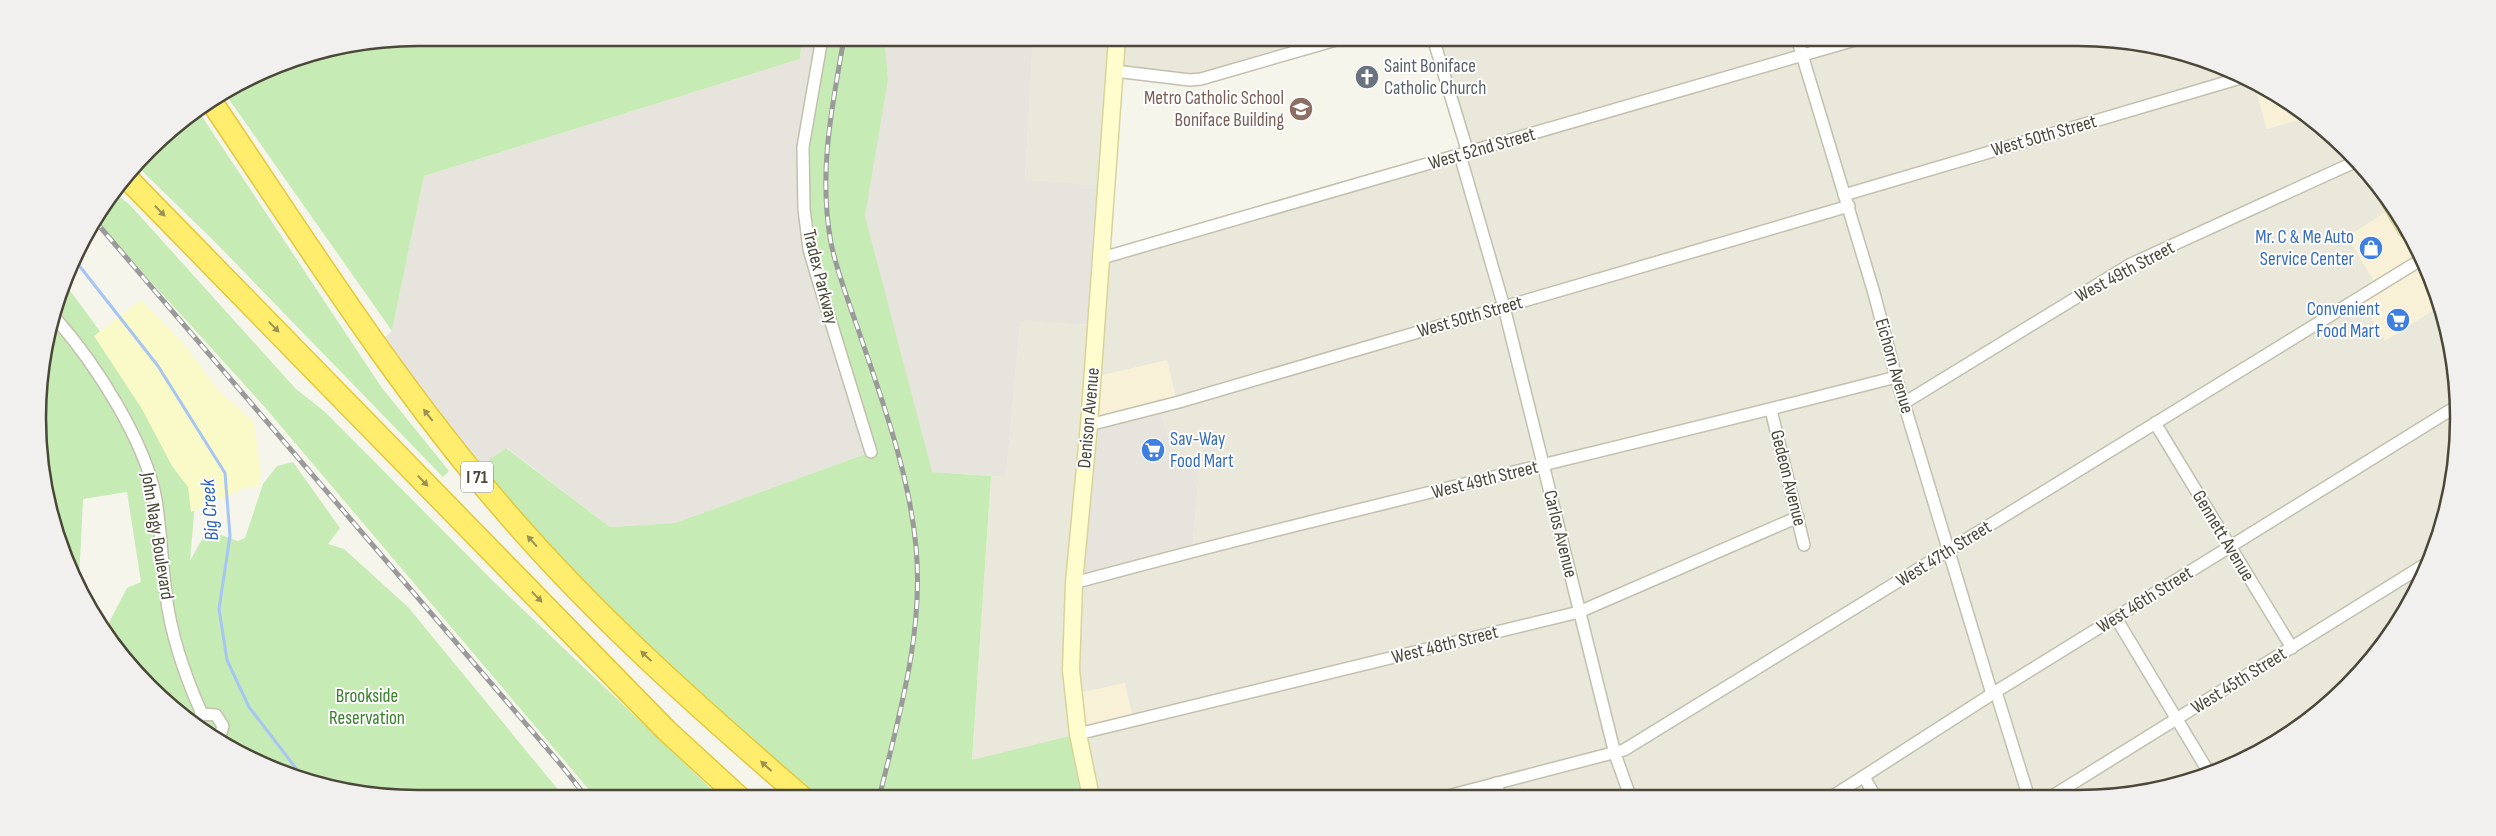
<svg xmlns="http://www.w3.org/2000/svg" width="2496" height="836" viewBox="0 0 2496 836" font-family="'Sofia Sans Condensed',sans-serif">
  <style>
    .residential { fill: #eae8da; fill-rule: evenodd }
    .commercial { fill: #f8f1d7 }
    .industrial { fill: #e6e4dd }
    .green { fill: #c7ebb4 }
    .sand { fill: #fafac8 }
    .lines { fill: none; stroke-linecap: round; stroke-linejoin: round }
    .stream { stroke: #a7c5f3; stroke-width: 3 }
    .street-casing { stroke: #c2c0ad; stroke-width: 14 }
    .secondary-casing { stroke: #d7d49b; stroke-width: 19 }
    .highway-casing { stroke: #e3c839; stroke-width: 24 }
    .street { stroke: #fff; stroke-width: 11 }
    .secondary { stroke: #fffdcd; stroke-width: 16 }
    .highway { stroke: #ffed6e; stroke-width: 21 }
    .rail-casing { stroke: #9a9a9a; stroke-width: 5 }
    .rail { stroke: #fff; stroke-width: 3; stroke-dasharray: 9; stroke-linecap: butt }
    .oneway { fill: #9c9251 }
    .labels { text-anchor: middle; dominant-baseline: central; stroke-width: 4; stroke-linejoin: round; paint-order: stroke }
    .shield { fill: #fff; stroke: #817f74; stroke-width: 1 }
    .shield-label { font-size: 18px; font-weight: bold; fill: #4b4839 }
    .worship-label { font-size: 19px; fill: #5b616d; stroke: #fff; text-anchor: start }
    .education-label { font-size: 19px; fill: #785e54; stroke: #fff; text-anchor: end }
    .street-label { font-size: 19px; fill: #4b4839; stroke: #fff }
    .shop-label { font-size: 19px; fill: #366cbe; stroke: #fff; text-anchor: end }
    .park-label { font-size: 19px; fill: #378128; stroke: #fff }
    .water-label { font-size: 20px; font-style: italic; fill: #2c62bd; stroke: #fff }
    .rim { fill: none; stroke: #4b4839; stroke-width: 2.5 }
  </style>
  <rect width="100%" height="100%" fill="#f6f5ec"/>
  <!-- residential -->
  <g class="residential">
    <path d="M1033,38H1343L1201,79L1115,72L1107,186L1025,181Z"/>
    <path d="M1433,38H2078L2153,45L2224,67L2254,83L2267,129L2308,117L2347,149L2395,207L2377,286L2385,340L2440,306L2451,344L2458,418L2451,493L2408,608L2347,687L2247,759L2128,795L1091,797L972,760L991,476L1006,477L1020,322L1097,325L1102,258L1468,153ZM1093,377L1160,407L1176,464L1199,471L1192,551Z"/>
  </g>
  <!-- commercial -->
  <g class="commercial">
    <path d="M2254,83L2290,102L2308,117L2267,129Z"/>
    <path d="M2393,207L2430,273L2440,306L2385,341L2359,298L2377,286L2347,237Z"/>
    <path d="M1167,360L1177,402L1089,425L1093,377Z"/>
    <path d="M1125,683L1133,720L1078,734L1073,694Z"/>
  </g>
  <!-- industrial -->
  <g class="industrial">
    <path d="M802,38H1033L1025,180L1107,186L1097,325L1020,322L1006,477L932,472L871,452L675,523L610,527L507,448L473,472L376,345L392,331L424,176L800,59Z"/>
    <path d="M1160,407L1176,464L1195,459L1199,472L1192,551L1074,583L1089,425Z"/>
  </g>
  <!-- green -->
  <g class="green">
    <path d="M418,38H802L800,59L424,176L392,331L226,95L273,66L344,45Z"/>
    <path d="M835,38H884L888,79L865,216L932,472L991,476L972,760L1078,734L1091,797L809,798L741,743L473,472L506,448L610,527L675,523L871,452L809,249L803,147L822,39Z"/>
    <path d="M199,112L382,388L449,471L443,477L215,242L136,165L167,132Z"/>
    <path d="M113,191L130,205L296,389L325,412L495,583L721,798H596L263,405L95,220Z"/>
    <path d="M66,285L165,420L195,503L190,561L207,530L238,541L245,538L263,484L277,466L293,462L340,528L328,544L344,549L408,607L565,798H418L343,791L272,769L206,734L149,687L104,632L127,588L141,582L127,492L83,499L79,580L50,516L38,443L41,369Z"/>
  </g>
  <!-- sand -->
  <path class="sand" d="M141,300L184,344L218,390L254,422L261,475L258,487H247L191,512L188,487L172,466L142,409L94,336Z"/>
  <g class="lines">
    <!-- stream -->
    <path class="stream" d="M74,259L158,366L225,473L230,536L219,609L227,660L249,707L305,780"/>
    <!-- street casing -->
    <g class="street-casing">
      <g id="street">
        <path d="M822,38L803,147L804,209L809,249L818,280L871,452"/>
        <path d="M1433,38L1468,153"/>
        <path d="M1797,38L1874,293L1896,377L1992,694"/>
        <path d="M1115,71L1190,80L1201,79L1343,38"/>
        <path d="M1460,155L1504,307L1615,754L1630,796"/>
        <path d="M1844,195L2244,77"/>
        <path d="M1102,258L1862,38"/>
        <path d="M56,319C95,363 146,442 156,500C161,531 162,563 166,595C171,636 185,676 202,714"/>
        <path d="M1904,403L2131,264L2357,161"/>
        <path d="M1771,410L1804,545"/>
        <path d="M2155,423L2292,648"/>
        <path d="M1089,425L1179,402L1849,206"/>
        <path d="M1074,583C1347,509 1623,448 1896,377"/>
        <path d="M2116,618L2208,771"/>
        <path d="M1996,692L2028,795"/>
        <path d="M194,724L202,714L216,715L223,726L220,736L216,739"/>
        <path d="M1078,734L1579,612L1798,517"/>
        <path d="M1864,777L1875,796"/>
        <path d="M1496,783L1500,796"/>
        <path d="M2054,795L2424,565"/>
        <path d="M1833,796L1992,694L2457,406"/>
        <path d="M1444,797L1624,750L2422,259"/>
      </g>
    </g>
    <!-- secondary casing -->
    <g class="secondary-casing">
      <g id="secondary">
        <path d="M2389,200L2406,229"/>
        <path d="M1091,797L1078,734L1071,670L1074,583L1089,425L1117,38"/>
      </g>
    </g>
    <!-- highway casing -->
    <g class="highway-casing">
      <g id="highway">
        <path d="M213,104C306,242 395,384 505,511C594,615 699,708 803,798"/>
        <path d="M125,176L666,730L740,798"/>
      </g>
    </g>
    <!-- street -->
    <use href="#street" class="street"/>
    <!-- secondary -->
    <use href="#secondary" class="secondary"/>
    <!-- highway -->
    <use href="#highway" class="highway"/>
    <!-- rail casing -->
    <g class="rail-casing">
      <g id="rail">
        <path d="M844,38C832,108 818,171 831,243C837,272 848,300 858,329C882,400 909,472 916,547C924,632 899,716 879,798"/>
        <path d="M95,221L562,766L587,798"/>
      </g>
    </g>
    <!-- rail -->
    <use href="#rail" class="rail"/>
  </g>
  <!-- one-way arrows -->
  <defs><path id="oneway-solid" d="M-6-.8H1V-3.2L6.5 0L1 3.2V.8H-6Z" transform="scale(1.25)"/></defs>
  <g class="oneway">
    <use href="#oneway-solid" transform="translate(160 211) rotate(46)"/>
    <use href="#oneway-solid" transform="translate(274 327) rotate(46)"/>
    <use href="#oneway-solid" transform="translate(428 415) rotate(-128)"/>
    <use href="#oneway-solid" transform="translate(423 481) rotate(46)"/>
    <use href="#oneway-solid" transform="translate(532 541) rotate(-132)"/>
    <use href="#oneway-solid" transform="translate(537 597) rotate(46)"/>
    <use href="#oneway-solid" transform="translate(646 656) rotate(-137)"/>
    <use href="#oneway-solid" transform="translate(766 766) rotate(-138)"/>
  </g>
  <!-- icons -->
  <defs>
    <g id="church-disc" transform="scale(1.25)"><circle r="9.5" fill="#6b7280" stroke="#fff"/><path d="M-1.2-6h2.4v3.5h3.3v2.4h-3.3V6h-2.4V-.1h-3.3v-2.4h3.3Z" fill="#fff"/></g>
    <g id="school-disc" transform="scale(1.25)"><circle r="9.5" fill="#8d6e63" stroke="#fff"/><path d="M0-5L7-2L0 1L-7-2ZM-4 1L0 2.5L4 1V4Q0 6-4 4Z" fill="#fff"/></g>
    <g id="shop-disc" transform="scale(1.25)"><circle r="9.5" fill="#3f7fe0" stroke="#fff"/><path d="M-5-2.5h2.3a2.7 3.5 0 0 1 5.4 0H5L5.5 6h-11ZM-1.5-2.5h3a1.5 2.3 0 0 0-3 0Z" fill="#fff"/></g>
    <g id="supermarket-disc" transform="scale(1.25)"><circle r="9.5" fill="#3f7fe0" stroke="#fff"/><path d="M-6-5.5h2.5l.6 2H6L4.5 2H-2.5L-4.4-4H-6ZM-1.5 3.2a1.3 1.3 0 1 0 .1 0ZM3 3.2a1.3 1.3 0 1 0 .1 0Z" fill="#fff"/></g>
  </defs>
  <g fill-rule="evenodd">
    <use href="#church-disc" x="1367" y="77"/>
    <use href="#school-disc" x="1301" y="109"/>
    <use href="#shop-disc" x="2371" y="248"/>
    <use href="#supermarket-disc" x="2398" y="320"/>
    <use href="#supermarket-disc" x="1153" y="450"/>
  </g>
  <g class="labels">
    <!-- shield labels -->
    <rect class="shield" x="461" y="461.5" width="32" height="31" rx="4"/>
    <g class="shield-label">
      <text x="477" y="477">I 71</text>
    </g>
    <!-- worship labels -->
    <g class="worship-label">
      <text x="1384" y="66">Saint Boniface<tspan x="1384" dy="22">Catholic Church</tspan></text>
    </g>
    <!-- education labels -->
    <g class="education-label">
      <text x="1284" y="98">Metro Catholic School<tspan x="1284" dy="22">Boniface Building</tspan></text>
    </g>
    <!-- street labels -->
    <g class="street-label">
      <text transform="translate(2044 136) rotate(-16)">West 50th Street</text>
      <text transform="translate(1482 149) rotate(-16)">West 52nd Street</text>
      <text transform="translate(2125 272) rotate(-28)">West 49th Street</text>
      <text transform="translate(820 277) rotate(76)">Tradex Parkway</text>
      <text transform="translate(1470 317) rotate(-16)">West 50th Street</text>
      <text transform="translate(1894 366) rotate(74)">Eichorn Avenue</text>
      <text transform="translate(1089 418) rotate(-85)">Denison Avenue</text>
      <text transform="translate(1788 478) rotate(76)">Gedeon Avenue</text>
      <text transform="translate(1485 480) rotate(-14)">West 49th Street</text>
      <text transform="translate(1560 534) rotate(76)">Carlos Avenue</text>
      <text transform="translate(157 536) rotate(81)">John Nagy Boulevard</text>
      <text transform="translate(2223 536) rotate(59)">Gennett Avenue</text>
      <text transform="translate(1944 554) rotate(-32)">West 47th Street</text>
      <text transform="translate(2145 600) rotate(-32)">West 46th Street</text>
      <text transform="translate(1445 645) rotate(-14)">West 48th Street</text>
      <text transform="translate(2239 681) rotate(-32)">West 45th Street</text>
    </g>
    <!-- shop labels -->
    <g class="shop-label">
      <text x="2354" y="237">Mr. C &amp; Me Auto<tspan x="2354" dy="22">Service Center</tspan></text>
      <text x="2380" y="309">Convenient<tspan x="2380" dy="22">Food Mart</tspan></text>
      <text x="1170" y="439" text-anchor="start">Sav-Way<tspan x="1170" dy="22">Food Mart</tspan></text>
    </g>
    <!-- park labels -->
    <g class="park-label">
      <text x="367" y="696">Brookside<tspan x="367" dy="22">Reservation</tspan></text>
    </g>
    <!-- water labels -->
    <g class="water-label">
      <text transform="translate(210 510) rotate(-94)">Big Creek</text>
    </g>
  </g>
  <!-- crop -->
  <path d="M0 0H2496V836H0ZM418 46H2078A372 372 0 0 1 2450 418V418A372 372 0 0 1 2078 790H418A372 372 0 0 1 46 418V418A372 372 0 0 1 418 46Z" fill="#f1f0ef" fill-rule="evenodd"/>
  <path class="rim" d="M418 46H2078A372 372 0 0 1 2450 418V418A372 372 0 0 1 2078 790H418A372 372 0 0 1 46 418V418A372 372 0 0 1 418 46Z"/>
</svg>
